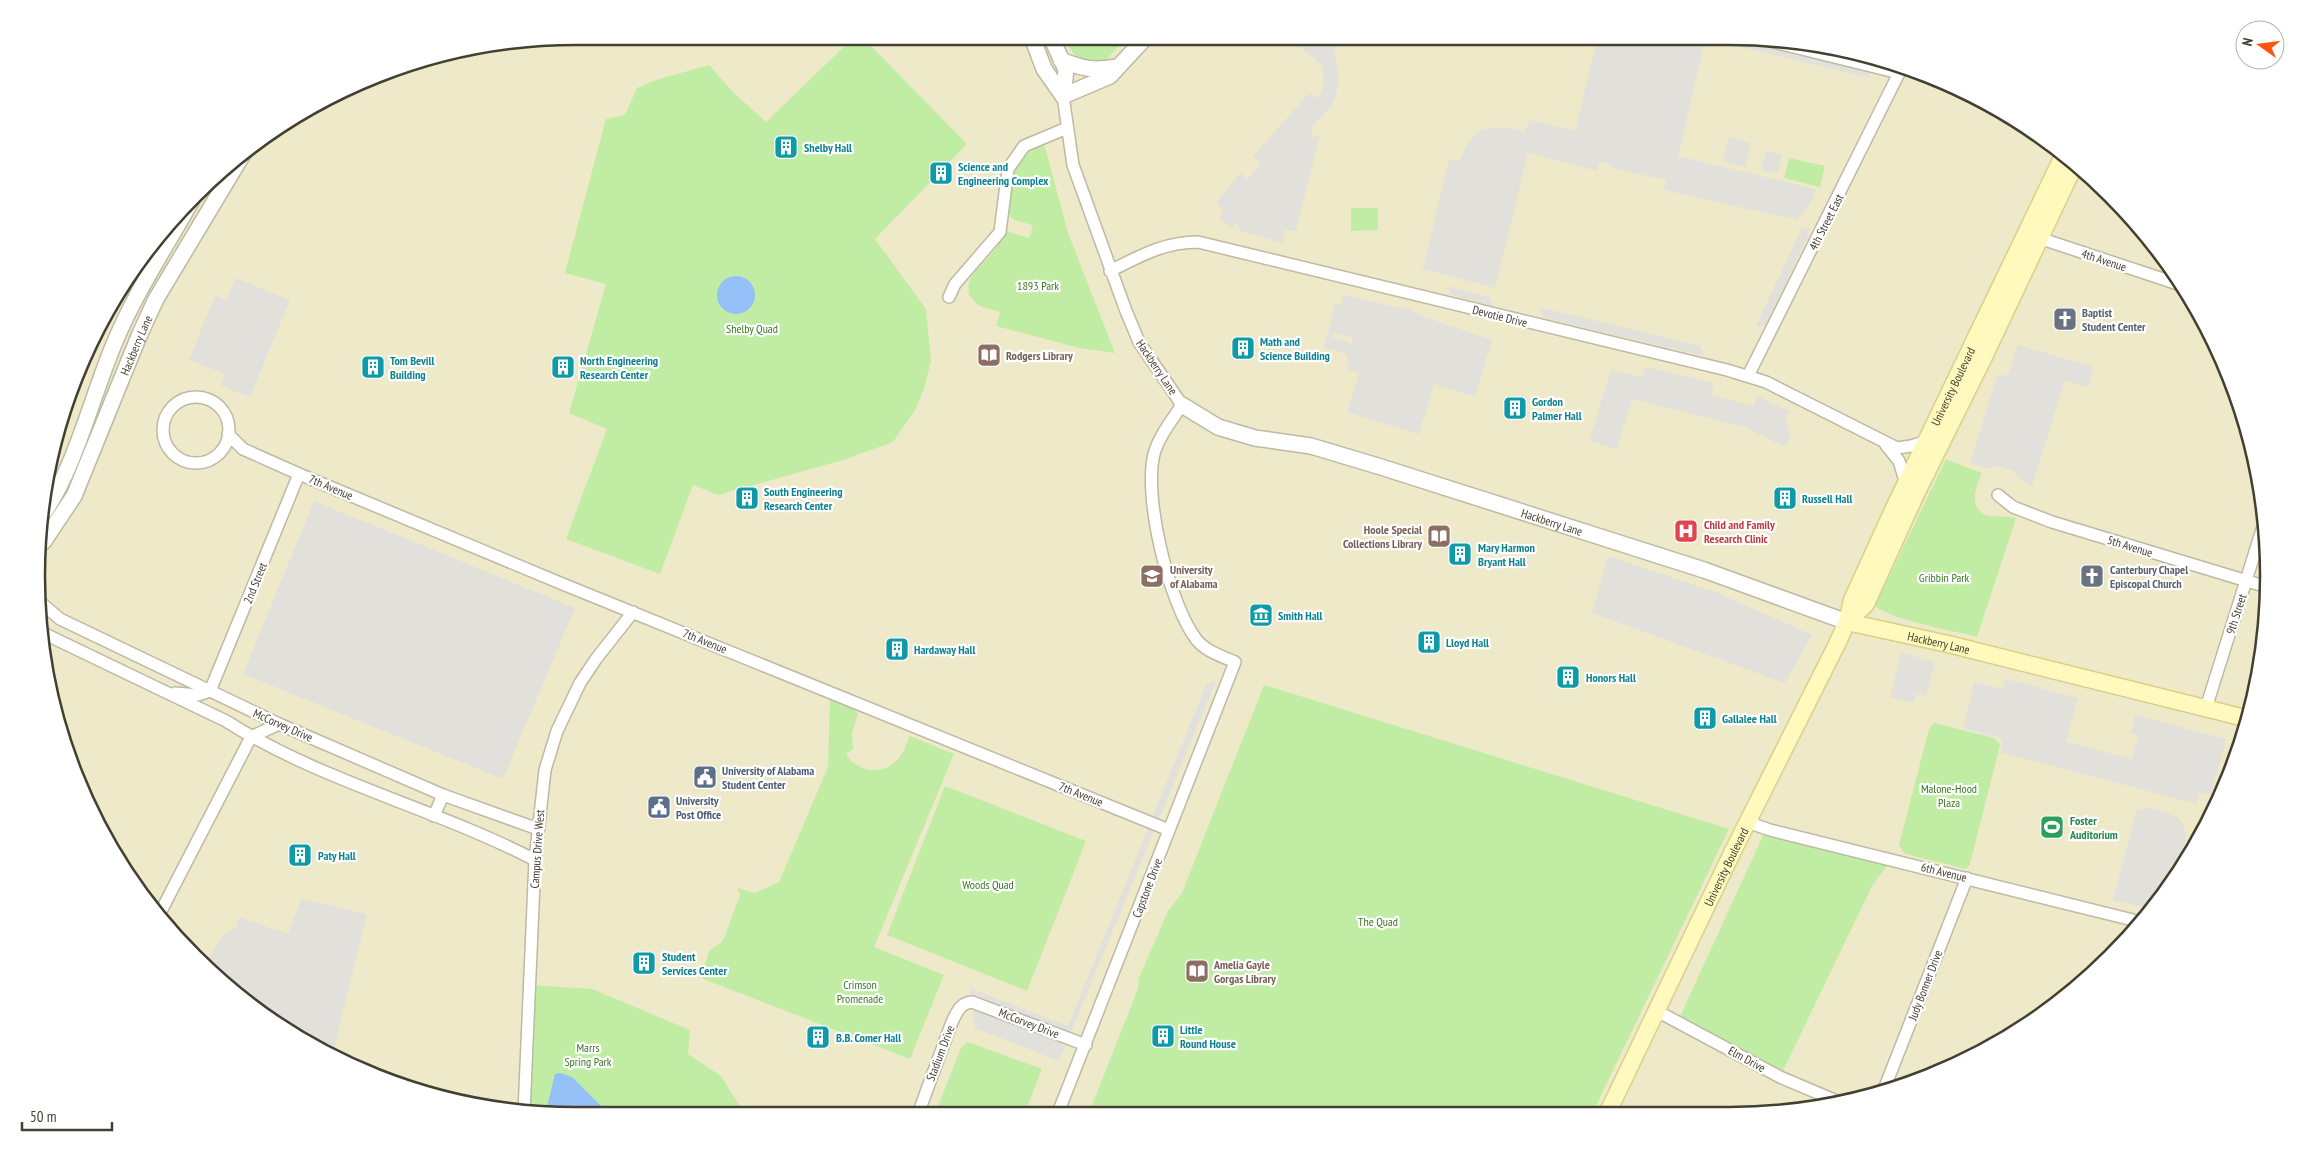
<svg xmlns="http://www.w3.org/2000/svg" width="2305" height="1152" viewBox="0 0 2305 1152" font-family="'PT Sans Narrow',sans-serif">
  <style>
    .education { fill: #eee9c9 }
    .green { fill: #c1eca4 }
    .parking { fill: #e2e0da; fill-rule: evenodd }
    .water { fill: #95c0f8 }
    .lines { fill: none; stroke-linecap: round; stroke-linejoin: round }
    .minor-casing { stroke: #beb9a3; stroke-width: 14 }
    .tertiary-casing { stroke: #beb9a3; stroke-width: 18 }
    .secondary-casing { stroke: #d8d08a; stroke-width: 19 }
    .minor { stroke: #fff; stroke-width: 11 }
    .tertiary { stroke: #fff; stroke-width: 15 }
    .secondary { stroke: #fff9be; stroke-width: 16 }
    .labels { text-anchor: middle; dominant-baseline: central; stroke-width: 4.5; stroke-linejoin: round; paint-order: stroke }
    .culture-label { font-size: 12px; font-weight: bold; fill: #0d838f; stroke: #fff; text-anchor: start }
    .street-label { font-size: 12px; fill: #444031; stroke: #fff }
    .park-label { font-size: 12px; fill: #347b1f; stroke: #fff }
    .worship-label { font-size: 12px; font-weight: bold; fill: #5b616d; stroke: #fff; text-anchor: start }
    .education-label { font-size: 12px; font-weight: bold; fill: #785e54; stroke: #fff; text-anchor: start }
    .health-label { font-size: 12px; font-weight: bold; fill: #be3a42; stroke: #fff; text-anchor: start }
    .service-label { font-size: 12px; font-weight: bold; fill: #4e5e75; stroke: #fff; text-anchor: start }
    .leisure-label { font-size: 12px; font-weight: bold; fill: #27864d; stroke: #fff; text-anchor: start }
    .rim { fill: none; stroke: #444031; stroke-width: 2.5 }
  </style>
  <rect width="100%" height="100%" fill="#f3f0e1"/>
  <!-- education -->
  <path class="education" d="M576,36L1764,37L1868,55L1967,92L2057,148L2135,220L2196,306L2240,402L2264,505L2268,611L2250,715L2213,814L2135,932L2029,1025L1903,1087L1799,1111L541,1115L437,1097L338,1060L276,1025L194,957L127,876L92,814L55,716L41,646L37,541L47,470L77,369L127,276L170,220L247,148L306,108L402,65L471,47Z"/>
  <!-- green -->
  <g class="green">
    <path d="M854,37H862L967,144L875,239L926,309L931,361L924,389L915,410L893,442L843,460L718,495L693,485L660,574L566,539L607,429L569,413L606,284L565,273L606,119L625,115L637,88L653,81L709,65L733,92L766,122Z"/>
    <path d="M1064,37H1126L1104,63L1077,60Z"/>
    <path d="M1042,144L1045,147L1068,233L1115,353L1079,348L996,326L1000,312L979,306L969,295C965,274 982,267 993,252C998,246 1002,238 1006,231L1029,238L1033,225C1027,223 1015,222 1011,217C1007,212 1010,202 1010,197C1012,169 1014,155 1042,144Z"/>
    <path d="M1789,158L1825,166L1820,187L1784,178Z"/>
    <path d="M1351,208H1378V230L1351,231Z"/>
    <path d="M1946,459L1982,473C1974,488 1968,513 1991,516C2000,517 2007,516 2016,518L1977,637C1951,630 1894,621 1875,606Z"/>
    <path d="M1264,685L1729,829L1593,1112L1089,1113L1138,989L1139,978L1168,911L1182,893Z"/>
    <path d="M830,699L855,710L858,714L852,733L853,749L846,754C855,770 879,776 894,763C902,757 906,745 910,736L954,754L874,947L944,975L910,1059L701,978L709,951L723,941L740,895L737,888L755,893L779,882L828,767Z"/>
    <path d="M1934,723L1994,738L2000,745L1970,864L1966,869L1905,854L1899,845L1929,729Z"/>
    <path d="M945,786L1086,841L1027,991L887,935Z"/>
    <path d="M1766,829L1893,859L1873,884L1780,1077L1678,1021Z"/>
    <path d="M529,985L592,989L690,1030L688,1054L721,1076L743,1111L749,1114L541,1115L524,1112Z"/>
    <path d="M968,1042L1042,1069L1025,1113L935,1114L961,1048Z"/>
  </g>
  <!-- parking -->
  <g class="parking">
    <path d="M1290,37H1348L1346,44L1336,46L1334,51L1339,77L1336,95L1332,105L1312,127L1311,137L1320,136L1296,231L1285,230L1283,243L1240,231L1238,222L1231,228L1219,218L1224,210L1216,203L1240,173L1248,179L1261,163L1253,156L1309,93L1316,98L1321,94L1324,81L1322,66Z"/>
    <path d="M1598,37H1690L1705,41L1678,156L1815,189L1813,199L1797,220L1664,190L1666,180L1612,168L1610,164L1599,162L1597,171L1528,153L1495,288L1423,269L1449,159L1457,161L1461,158L1468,143L1480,130L1504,127L1525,132L1529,120L1575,131Z"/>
    <path d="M1712,37H1723L1869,73L1870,78L1711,40Z"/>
    <path d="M1771,39L1867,54L1878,58L1868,62Z"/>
    <path d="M1729,137L1751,143L1745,167L1723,161Z"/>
    <path d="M1766,151L1782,155L1777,174L1761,170Z"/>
    <path d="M1802,228L1811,229L1765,326H1756Z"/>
    <path d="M235,278L290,300L250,397L221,386L225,374L189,360L215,295L226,300Z"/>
    <path d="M1448,286L1490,297L1493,306L1451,295Z"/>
    <path d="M1344,295L1410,310L1425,317L1492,340L1475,397L1434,384L1419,434L1347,412L1359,373L1348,370L1347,356L1342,352L1324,347L1335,304H1341ZM1334,333L1353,337L1351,346L1346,341L1332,337Z"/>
    <path d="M1539,307L1700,346L1705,356L1544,318Z"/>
    <path d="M2018,345L2093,367L2088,388L2065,380L2032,486L2024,482L2013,471L1998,466L1986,468L1970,463L1998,374L2008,376Z"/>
    <path d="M1646,367L1714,383L1711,395L1753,406L1758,396L1789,411L1785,420L1791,437L1785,447L1744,427L1632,399L1617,449L1589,441L1611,370L1643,377Z"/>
    <path d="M314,501L575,608L503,779L243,674Z"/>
    <path d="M1608,556L1718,593L1812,635L1785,683L1592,613Z"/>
    <path d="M1901,653L1935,662L1926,696L1916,694L1914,703L1890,697Z"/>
    <path d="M2006,679L2078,698L2066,742L2132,759L2138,736L2131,733L2135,715L2226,739L2211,795L2200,793L2197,804L2000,752L2003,739L1963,728L1974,682L2003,689Z"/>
    <path d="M1216,681L1059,1061L975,1028L970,988L1068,1026L1206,685Z"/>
    <path d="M2147,807L2175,816L2182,822L2186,833L2184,849L2189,850L2150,909L2113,900L2137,809L2143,810Z"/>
    <path d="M301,899L367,914L332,1057L276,1025L204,966L223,935L238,926L236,920L241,918L288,934Z"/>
  </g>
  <!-- water -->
  <g class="water">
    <circle cx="736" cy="295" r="19"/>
    <path d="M560,1073L572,1077L609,1114L545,1115L555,1074Z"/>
  </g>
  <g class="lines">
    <!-- minor casing -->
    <g class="minor-casing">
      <g id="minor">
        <path d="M1753,37L1899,73"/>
        <path d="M2033,236L2181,285"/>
        <path d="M1110,271C1140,256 1164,242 1198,242L1727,370L1766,382L1897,448L1911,446L1927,441"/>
        <path d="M949,297L955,284L1000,232L1008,169L1024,146L1067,128"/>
        <path d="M1748,376L1902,67"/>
        <circle cx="196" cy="430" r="33"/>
        <path d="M67,402L88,349"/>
        <path d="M228,434L243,449L299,474L565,585L1169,830"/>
        <path d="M1886,445L1899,461L1906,484"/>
        <path d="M1998,495L2013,507L2052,522L2267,587"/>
        <path d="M39,601L60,619L279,724L443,795L538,829"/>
        <path d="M40,630L47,635L226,721C322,782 435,808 535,860"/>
        <path d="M210,691L299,474"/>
        <path d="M175,693L198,695L210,691"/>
        <path d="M2206,708L2265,520"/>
        <path d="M251,737L279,724"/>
        <path d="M434,816L443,795"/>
        <path d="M1747,822L1770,830L2141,922"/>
        <path d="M159,915L251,737"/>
        <path d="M1657,1011L1780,1077L1839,1102"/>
        <path d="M1883,1092L1967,878"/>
        <path d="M524,1112L535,860L545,770L557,731L580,683L596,659L633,612"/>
        <path d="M1058,1113L1235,662C1221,656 1205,651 1196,639C1169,603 1143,497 1154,454C1159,436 1172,420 1182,405L1139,342L1126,311L1073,165L1063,96"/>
        <path d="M918,1114L952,1022C957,1012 960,1003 972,1002L1086,1045"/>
      </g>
    </g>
    <!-- tertiary casing -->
    <g class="tertiary-casing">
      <g id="tertiary">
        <path d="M1032,37L1044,69L1063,96"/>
        <path d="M1051,37L1066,70L1063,96"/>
        <path d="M1061,60C1083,69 1094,71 1118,67"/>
        <path d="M1063,96L1110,76L1146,37"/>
        <path id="s1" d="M1182,405L1218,427L1255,438L1311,446L1381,467L1704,570L1847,622"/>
        <path d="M41,517C75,469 91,399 114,344C135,293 165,248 192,200"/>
        <path id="s2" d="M38,546L44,541L74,496L139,336L156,299L246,149"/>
      </g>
    </g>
    <!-- secondary casing -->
    <g class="secondary-casing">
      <g id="secondary">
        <path d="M1847,622L1866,604L1916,494L1984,357L2075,164"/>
        <path id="s3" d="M1847,622L1948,644L2249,719"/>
        <path id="s4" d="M1608,1112L1733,851L1837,644L1847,622L1852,600L1894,508L2064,154"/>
      </g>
    </g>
    <!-- minor -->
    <use href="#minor" class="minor"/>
    <!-- tertiary -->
    <use href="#tertiary" class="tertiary"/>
    <!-- secondary -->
    <use href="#secondary" class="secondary"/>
  </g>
  <!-- icons -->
  <defs>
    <g id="building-square" transform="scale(1.25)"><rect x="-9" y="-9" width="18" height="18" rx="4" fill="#0f9aa8" stroke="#fff"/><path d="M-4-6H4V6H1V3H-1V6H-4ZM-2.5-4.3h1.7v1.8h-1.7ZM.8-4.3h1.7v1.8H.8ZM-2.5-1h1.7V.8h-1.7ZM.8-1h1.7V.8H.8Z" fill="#fff"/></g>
    <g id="church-square" transform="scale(1.25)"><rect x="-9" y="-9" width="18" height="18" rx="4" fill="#6b7280" stroke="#fff"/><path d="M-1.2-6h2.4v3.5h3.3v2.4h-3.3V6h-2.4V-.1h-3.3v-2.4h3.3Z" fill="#fff"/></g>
    <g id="library-square" transform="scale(1.25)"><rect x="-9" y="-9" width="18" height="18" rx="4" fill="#8d6e63" stroke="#fff"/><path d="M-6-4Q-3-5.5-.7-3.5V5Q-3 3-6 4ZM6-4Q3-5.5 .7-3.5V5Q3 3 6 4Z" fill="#fff"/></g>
    <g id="hospital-square" transform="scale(1.25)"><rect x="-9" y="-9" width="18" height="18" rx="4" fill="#e0444e" stroke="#fff"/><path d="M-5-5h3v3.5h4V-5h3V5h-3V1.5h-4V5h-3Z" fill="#fff"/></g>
    <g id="university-square" transform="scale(1.25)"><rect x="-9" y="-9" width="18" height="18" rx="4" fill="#8d6e63" stroke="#fff"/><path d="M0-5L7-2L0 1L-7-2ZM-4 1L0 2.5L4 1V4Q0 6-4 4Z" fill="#fff"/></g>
    <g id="museum-square" transform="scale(1.25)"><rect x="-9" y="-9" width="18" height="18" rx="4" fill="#0f9aa8" stroke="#fff"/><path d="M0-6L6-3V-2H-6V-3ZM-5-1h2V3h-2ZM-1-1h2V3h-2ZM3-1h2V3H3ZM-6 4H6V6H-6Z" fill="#fff"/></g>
    <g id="civic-square" transform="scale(1.25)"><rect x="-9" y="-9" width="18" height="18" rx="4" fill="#5c6f8a" stroke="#fff"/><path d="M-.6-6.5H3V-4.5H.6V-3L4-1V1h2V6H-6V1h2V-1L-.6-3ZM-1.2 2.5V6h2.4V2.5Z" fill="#fff"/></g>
    <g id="stadium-square" transform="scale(1.25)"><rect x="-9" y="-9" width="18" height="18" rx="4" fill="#2e9e5b" stroke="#fff"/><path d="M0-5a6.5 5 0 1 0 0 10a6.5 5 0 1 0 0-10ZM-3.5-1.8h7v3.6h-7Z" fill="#fff"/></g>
  </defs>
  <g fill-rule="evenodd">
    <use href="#building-square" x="786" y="147"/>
    <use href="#building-square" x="941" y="173"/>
    <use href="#church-square" x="2065" y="319"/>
    <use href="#building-square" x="1243" y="348"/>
    <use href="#library-square" x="989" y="355"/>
    <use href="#building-square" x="373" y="367"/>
    <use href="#building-square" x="563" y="367"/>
    <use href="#building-square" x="1515" y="408"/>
    <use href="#building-square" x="747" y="498"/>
    <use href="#building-square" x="1785" y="498"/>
    <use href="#hospital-square" x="1686" y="531"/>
    <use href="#library-square" x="1439" y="536"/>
    <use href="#building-square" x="1460" y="554"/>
    <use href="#university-square" x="1152" y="576"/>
    <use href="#church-square" x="2092" y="576"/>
    <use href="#museum-square" x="1261" y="615"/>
    <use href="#building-square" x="1429" y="642"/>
    <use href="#building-square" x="897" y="649"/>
    <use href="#building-square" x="1568" y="677"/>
    <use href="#building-square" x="1705" y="718"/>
    <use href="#civic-square" x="705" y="777"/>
    <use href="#civic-square" x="659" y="807"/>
    <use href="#stadium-square" x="2052" y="827"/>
    <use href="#building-square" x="300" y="855"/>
    <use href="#building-square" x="644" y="963"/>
    <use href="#library-square" x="1197" y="971"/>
    <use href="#building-square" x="1163" y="1036"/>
    <use href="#building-square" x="818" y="1037"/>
  </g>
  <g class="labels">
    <!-- culture labels -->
    <g class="culture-label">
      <text x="804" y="147">Shelby Hall</text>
      <text x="958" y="166">Science and<tspan x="958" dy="14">Engineering Complex</tspan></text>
      <text x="1260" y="341">Math and<tspan x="1260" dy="14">Science Building</tspan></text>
      <text x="390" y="360">Tom Bevill<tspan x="390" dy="14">Building</tspan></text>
      <text x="580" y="360">North Engineering<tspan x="580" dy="14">Research Center</tspan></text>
      <text x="1532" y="401">Gordon<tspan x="1532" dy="14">Palmer Hall</tspan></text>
      <text x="764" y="491">South Engineering<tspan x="764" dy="14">Research Center</tspan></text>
      <text x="1802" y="498">Russell Hall</text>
      <text x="1478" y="547">Mary Harmon<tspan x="1478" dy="14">Bryant Hall</tspan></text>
      <text x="1278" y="615">Smith Hall</text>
      <text x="1446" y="642">Lloyd Hall</text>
      <text x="914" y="649">Hardaway Hall</text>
      <text x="1586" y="677">Honors Hall</text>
      <text x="1722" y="718">Gallalee Hall</text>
      <text x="318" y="855">Paty Hall</text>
      <text x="662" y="956">Student<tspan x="662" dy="14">Services Center</tspan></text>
      <text x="1180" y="1029">Little<tspan x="1180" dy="14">Round House</tspan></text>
      <text x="836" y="1037">B.B. Comer Hall</text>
    </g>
    <!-- street labels -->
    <g class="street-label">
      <text transform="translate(1826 222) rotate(-63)">4th Street East</text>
      <text transform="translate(2104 260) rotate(18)">4th Avenue</text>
      <text transform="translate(1500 316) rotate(14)">Devotie Drive</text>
      <text stroke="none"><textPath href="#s2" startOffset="225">Hackberry Lane</textPath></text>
      <text transform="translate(1157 367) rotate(56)">Hackberry Lane</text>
      <text stroke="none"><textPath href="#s4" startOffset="804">University Boulevard</textPath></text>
      <text transform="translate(331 487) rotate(23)">7th Avenue</text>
      <text stroke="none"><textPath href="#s1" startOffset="390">Hackberry Lane</textPath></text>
      <text transform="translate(2130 546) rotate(17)">5th Avenue</text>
      <text transform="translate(255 583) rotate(-68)">2nd Street</text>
      <text transform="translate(2236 614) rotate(-72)">9th Street</text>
      <text transform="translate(705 641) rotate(22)">7th Avenue</text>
      <text stroke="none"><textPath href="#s3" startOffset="94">Hackberry Lane</textPath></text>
      <text transform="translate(283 725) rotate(24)">McCorvey Drive</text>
      <text transform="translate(1081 794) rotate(22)">7th Avenue</text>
      <text transform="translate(537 849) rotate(-86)">Campus Drive West</text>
      <text stroke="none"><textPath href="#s4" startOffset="272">University Boulevard</textPath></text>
      <text transform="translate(1944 872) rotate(14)">6th Avenue</text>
      <text transform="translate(1147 888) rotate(-69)">Capstone Drive</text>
      <text transform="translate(1925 985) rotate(-69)">Judy Bonner Drive</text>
      <text transform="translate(1029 1023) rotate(21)">McCorvey Drive</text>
      <text transform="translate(940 1053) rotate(-69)">Stadium Drive</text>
      <text transform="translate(1747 1059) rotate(29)">Elm Drive</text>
    </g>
    <!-- park labels -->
    <g class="park-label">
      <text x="1038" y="285">1893 Park</text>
      <text x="752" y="328">Shelby Quad</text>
      <text x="1944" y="577">Gribbin Park</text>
      <text x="1949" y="788">Malone-Hood<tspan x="1949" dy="14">Plaza</tspan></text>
      <text x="988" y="884">Woods Quad</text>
      <text x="1378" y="921">The Quad</text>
      <text x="860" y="984">Crimson<tspan x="860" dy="14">Promenade</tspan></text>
      <text x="588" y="1047">Marrs<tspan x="588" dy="14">Spring Park</tspan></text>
    </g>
    <!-- worship labels -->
    <g class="worship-label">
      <text x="2082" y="312">Baptist<tspan x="2082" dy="14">Student Center</tspan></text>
      <text x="2110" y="569">Canterbury Chapel<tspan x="2110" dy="14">Episcopal Church</tspan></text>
    </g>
    <!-- education labels -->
    <g class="education-label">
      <text x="1006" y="355">Rodgers Library</text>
      <text x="1422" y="529" text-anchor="end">Hoole Special<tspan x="1422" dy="14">Collections Library</tspan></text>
      <text x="1170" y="569">University<tspan x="1170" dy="14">of Alabama</tspan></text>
      <text x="1214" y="964">Amelia Gayle<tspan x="1214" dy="14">Gorgas Library</tspan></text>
    </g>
    <!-- health labels -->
    <g class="health-label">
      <text x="1704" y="524">Child and Family<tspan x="1704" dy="14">Research Clinic</tspan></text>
    </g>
    <!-- service labels -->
    <g class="service-label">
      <text x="722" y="770">University of Alabama<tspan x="722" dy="14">Student Center</tspan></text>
      <text x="676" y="800">University<tspan x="676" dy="14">Post Office</tspan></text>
    </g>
    <!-- leisure labels -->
    <g class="leisure-label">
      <text x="2070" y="820">Foster<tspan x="2070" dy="14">Auditorium</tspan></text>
    </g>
  </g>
  <!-- crop -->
  <path d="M0 0H2305V1152H0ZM576 45H1729A531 531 0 0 1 2260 576V576A531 531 0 0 1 1729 1107H576A531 531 0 0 1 45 576V576A531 531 0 0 1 576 45Z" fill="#fff" fill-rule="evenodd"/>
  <path class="rim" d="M576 45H1729A531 531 0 0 1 2260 576V576A531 531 0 0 1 1729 1107H576A531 531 0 0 1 45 576V576A531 531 0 0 1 576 45Z"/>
  <!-- north arrow -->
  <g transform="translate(2260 45) rotate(284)"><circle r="24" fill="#ffffff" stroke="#b4b3ad"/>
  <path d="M0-4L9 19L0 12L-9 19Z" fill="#ff550b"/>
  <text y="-8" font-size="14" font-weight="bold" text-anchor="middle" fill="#444031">N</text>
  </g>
  <!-- scale -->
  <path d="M22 1122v8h90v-8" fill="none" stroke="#444031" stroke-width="2.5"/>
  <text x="30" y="1122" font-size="15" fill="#444031" stroke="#ffffff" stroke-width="4" paint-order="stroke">50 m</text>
</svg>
